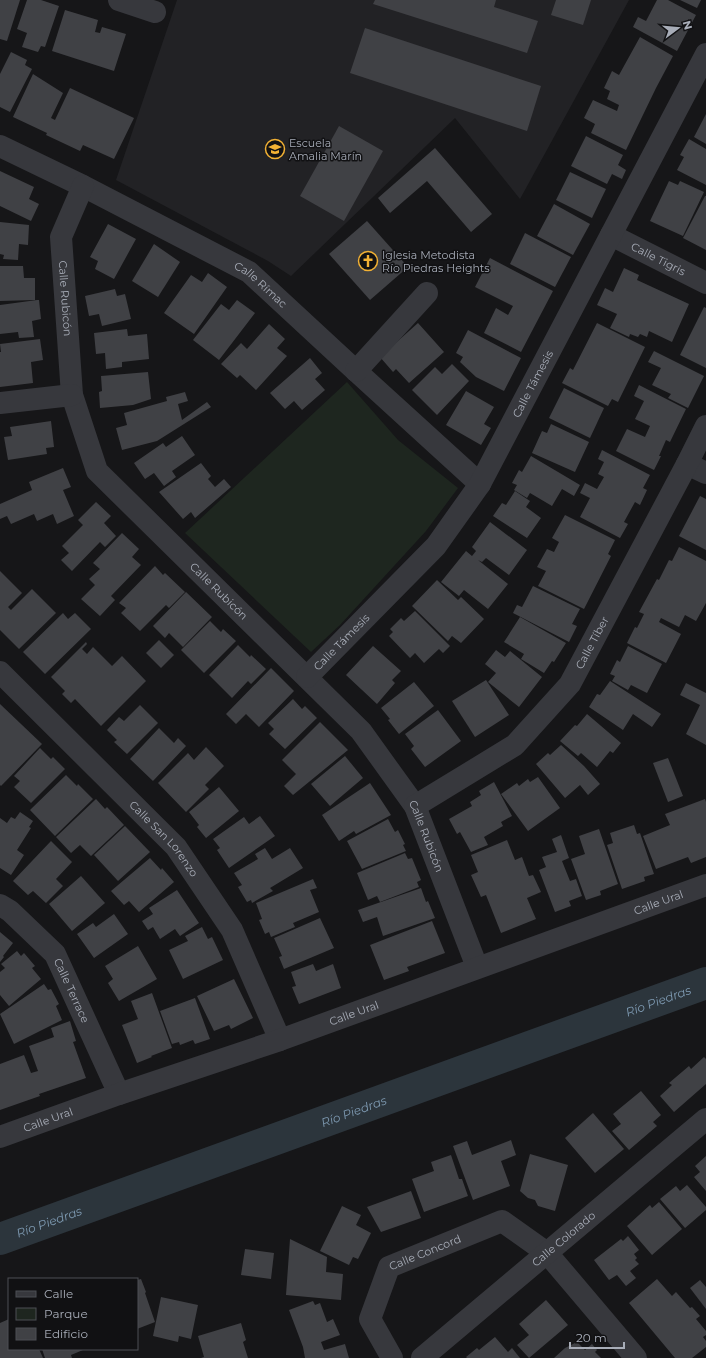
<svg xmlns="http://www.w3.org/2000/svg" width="706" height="1358" viewBox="0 0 706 1358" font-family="Montserrat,sans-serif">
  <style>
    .built { fill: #222225 }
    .green { fill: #1e261f }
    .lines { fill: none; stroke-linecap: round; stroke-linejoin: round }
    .river { stroke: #2c353c; stroke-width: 32 }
    .building { fill: #404145 }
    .minor { stroke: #37383d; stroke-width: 22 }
    .labels { text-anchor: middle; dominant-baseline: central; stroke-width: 3; stroke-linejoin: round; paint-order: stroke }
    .poi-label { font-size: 11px; fill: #a8adb8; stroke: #111113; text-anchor: start }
    .street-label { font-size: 11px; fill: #a8adb8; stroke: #111113 }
    .water-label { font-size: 12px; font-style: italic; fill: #7f9bb3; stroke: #111113 }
  </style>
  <rect width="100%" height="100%" fill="#161618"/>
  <!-- built -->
  <path class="built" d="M177,0H629L520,199L455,118L291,276L268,261L116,180Z"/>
  <!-- green -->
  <path class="green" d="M347,382L398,440L458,488L426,531L340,625L311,652L185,533Z"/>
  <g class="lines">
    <!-- river -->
    <path class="river" id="s1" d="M0,1239L706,983"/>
  </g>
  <!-- building -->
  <g class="building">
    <path d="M0,0H20L7,41L0,39Z"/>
    <path d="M27,0H41L59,6L45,47L41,46L38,52L22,47L27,33L17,29Z"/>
    <path d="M375,0H496L494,7L538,21L527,53L373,4Z"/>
    <path d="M556,0H591L583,25L551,15Z"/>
    <path d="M657,0H668L696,15L677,51L633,27L638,17L646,21Z"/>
    <path d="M680,0H701L697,8Z"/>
    <path d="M65,10L98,20L95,32L100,33L102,27L126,34L114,71L52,51Z"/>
    <path d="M365,28L541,86L527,131L350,73Z"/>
    <path d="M640,37L673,56L656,88L626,150L591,133L595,124L584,118L593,100L617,111L619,105L607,99L610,91L604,88L612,71L619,75Z"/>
    <path d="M11,52L27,60L25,65L32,69L10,112L0,107V74Z"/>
    <path d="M33,74L63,93L51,118L55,120L70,88L134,118L114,159L83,145L80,151L46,135L47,133L13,117Z"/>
    <path d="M706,114V144L694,137Z"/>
    <path d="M339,126L383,151L344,221L300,196Z"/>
    <path d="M586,136L623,155L618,165L626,170L622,179L612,174L607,184L571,166Z"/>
    <path d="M689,139L706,149V185L677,170L684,157L680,155Z"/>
    <path d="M435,148L492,214L471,232L427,181L390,213L378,198Z"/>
    <path d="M0,171L34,187L29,199L39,204L31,221L0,206Z"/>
    <path d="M570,172L606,189L592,218L556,200Z"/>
    <path d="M669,181L678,185L680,181L704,192L683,236L650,221Z"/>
    <path d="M705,196H706V250L683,238Z"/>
    <path d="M554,204L590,224L573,255L537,236Z"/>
    <path d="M367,221L408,267L370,300L329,254Z"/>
    <path d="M0,222L29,225L28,245L19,244L18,260L3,259L4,255L0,254Z"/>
    <path d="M108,224L136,239L114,279L95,269L98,261L90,257Z"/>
    <path d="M525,233L571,257L555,287L510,264Z"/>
    <path d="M154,244L180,262L158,297L132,281Z"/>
    <path d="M490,258L553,291L521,352L484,333L496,308L508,315L513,306L475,287Z"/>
    <path d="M0,266H23L24,278H35V300L0,301Z"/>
    <path d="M624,268L639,275L637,280L689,304L672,342L649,331L647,337L640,334L638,337L630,334L629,337L610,328L617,314L597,305L605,288L613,292Z"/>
    <path d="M208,273L227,287L194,334L164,313L191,275L202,282Z"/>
    <path d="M115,289L117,296L125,294L131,319L102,326L99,314L89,316L85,296Z"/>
    <path d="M37,300H39L41,319L32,321L34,337L19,338L18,332L0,334V305Z"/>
    <path d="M237,300L255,313L219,360L193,340L221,304L229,310Z"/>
    <path d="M704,307L706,308V368L680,355Z"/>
    <path d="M418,323L444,352L409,383L396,369L393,372L380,357Z"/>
    <path d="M597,323L645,347L618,402L612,399L608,406L562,383L570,368L573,370Z"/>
    <path d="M269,324L285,339L277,348L287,356L256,390L240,375L237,378L221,364L241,343L247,349Z"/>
    <path d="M127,329L128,336L147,334L149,359L122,362V367L106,369L105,353L96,354L94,333Z"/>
    <path d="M468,330L521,358L504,391L476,377L460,362L463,357L456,353Z"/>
    <path d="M40,339L43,360L31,362L33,383L0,387V352H1L0,344Z"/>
    <path d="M654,351L704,376L688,408L668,398L671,394L652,385L661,368L648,362Z"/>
    <path d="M310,358L322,373L315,379L325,390L302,410L294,401L285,409L270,393Z"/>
    <path d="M452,364L469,381L437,415L412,390L435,367L442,374Z"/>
    <path d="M148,372L151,399L133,405L100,408L99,392L102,391L101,376Z"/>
    <path d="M639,385L686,409L670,442L666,440L659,456H661L654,470L616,451L627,429L645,437L650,426L635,419L644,401L634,396Z"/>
    <path d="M564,388L604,408L590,438L549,418Z"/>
    <path d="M466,391L494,407L484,424L491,428L481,445L446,425Z"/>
    <path d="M185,392L188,401L178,404L182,420L207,402L211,407L157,441L122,450L116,428L127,425L124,413L167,401L166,397Z"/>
    <path d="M51,421L54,447L46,448L47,454L8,460L4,437L12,436L10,427Z"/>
    <path d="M551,424L589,442L575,472L532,453L542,431L547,433Z"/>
    <path d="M182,436L195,455L172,471L176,477L164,486L154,473L145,479L134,463L163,443L166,447Z"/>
    <path d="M602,450L650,475L643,488L647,490L640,505L635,502L624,522L628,524L620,538L580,517L590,498L580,493L585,483L597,489L604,477L598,474L604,462L598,459Z"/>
    <path d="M531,456L580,485L574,496L562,489L552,506L530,493L527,498L514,490L517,485L512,483L519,470L522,472Z"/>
    <path d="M201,463L211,476L208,479L215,487L224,479L231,487L195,518L191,512L183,519L159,492Z"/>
    <path d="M63,468L71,487L63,490L74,516L57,524L53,514L37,521L34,514L11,524L7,516L0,519V504L32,490L29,482Z"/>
    <path d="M515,491L530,501L526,507L541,518L527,538L493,516L502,503L506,505Z"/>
    <path d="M700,496L706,499V550L679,536Z"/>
    <path d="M96,502L111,516L104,523L116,536L105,547L100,542L72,571L61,560L69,553L62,546L83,525L78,520Z"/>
    <path d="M565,515L615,540L608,554L611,556L584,609L538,586L546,571L537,567L547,549L554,552L559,542L552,538Z"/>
    <path d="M490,522L527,550L509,575L486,558L482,562L478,560L508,584L488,609L464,590L459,596L441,582L466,551L472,556L476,551L472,547Z"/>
    <path d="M122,533L139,549L132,557L141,565L111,596L115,600L100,616L81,599L95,585L89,579L100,569L93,563Z"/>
    <path d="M679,547L706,561V603L696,621L685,615L679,627L661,618L659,622L681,634L666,663L627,643L635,627L637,628L644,614L639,612L657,579L659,580L669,560L672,561Z"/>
    <path d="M155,566L163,575L165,573L185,592L169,608L166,605L140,631L121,613L126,608L119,603Z"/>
    <path d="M0,571L22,593L8,607L11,610L32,589L56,613L19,649L0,630Z"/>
    <path d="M437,580L458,600L461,597L484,619L461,643L452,636L448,641L412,606Z"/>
    <path d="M533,586L580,609L572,624L577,626L569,642L513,613L517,605L522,607Z"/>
    <path d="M186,592L212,617L183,647L169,633L165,638L153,626Z"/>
    <path d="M415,611L450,646L443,653L439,649L424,663L415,653L410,658L389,636L393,632L390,629L401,618L404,621Z"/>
    <path d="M63,613L68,619L75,613L91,629L45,674L23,652Z"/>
    <path d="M520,617L566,643L554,662L552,661L544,673L521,659L524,654L504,642Z"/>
    <path d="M210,621L221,632L223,629L236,641L204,673L181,650Z"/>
    <path d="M159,640L174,655L161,668L146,653Z"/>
    <path d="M86,642L87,644L82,649L87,654L93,647L112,666L122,656L146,681L101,726L75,699L71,703L62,694L65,691L51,677Z"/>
    <path d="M238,645L250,657L251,655L266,669L251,684L248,681L232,698L209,675Z"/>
    <path d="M373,646L401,671L392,680L395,683L377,704L346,675Z"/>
    <path d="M628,646L662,664L647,693L631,685L628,690L612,681L615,676L610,674L617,660L620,662Z"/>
    <path d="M496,650L505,657L510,651L542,677L519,707L488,682L496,673L485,664Z"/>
    <path d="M271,668L294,691L259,727L246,714L236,724L226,714Z"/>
    <path d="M486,680L509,715L475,737L452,701Z"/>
    <path d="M610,681L661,714L652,727L633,714L623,730L589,707L597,694L600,695Z"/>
    <path d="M414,682L434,706L399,734L388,720L390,719L381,708Z"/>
    <path d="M686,683L706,693V745L686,734L700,705L680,695Z"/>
    <path d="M293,699L302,709L305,706L317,718L285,749L269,734L274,729L268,723Z"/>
    <path d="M0,704L42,744L1,786L0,785Z"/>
    <path d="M140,705L158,723L127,754L114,742L117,740L107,730L119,717L124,721Z"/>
    <path d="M438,710L461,741L425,767L411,749L414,746L405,734Z"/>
    <path d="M587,714L621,743L613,753L610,751L597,767L581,753L578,756L560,741L575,725L577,726Z"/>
    <path d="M320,722L348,750L293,795L284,786L296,774L282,760Z"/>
    <path d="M159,728L174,743L178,738L186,746L153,781L130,759Z"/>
    <path d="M561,745L584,766L600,784L588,795L580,785L565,798L536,764L548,753L550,755Z"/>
    <path d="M206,747L224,766L205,785L209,789L186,812L158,783L188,753L194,760Z"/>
    <path d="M40,748L51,759L53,757L65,769L31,803L14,787L20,781L14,776Z"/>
    <path d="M345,756L363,778L330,806L311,784Z"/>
    <path d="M668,758L683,796L668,802L653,763Z"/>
    <path d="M66,775L77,786L78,784L93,799L55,836L30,810Z"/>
    <path d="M538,777L560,808L528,831L501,794L517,783L519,786L528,779L530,782Z"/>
    <path d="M494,782L512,816L501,822L503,826L484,837L488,845L471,852L460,832L457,834L449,819L472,806L470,802L481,795L479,791Z"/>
    <path d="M370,783L391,815L356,834L354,831L339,841L322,815Z"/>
    <path d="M219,787L239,811L206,838L197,827L199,825L189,812Z"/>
    <path d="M96,799L105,809L107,807L124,825L91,856L80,845L71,853L56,837Z"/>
    <path d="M705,799L706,802V857L691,863L688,857L656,869L643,836L670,825L665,814Z"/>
    <path d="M20,812L33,821L29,827L31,828L17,850L24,855L11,875L0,868V818L7,823L11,817L15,819Z"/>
    <path d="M260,816L275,836L229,868L217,850L220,848L213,839L244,817L249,824Z"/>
    <path d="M388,819L395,832L398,830L405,844L403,845L406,851L362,869L347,841Z"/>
    <path d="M634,825L637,834L640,833L654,874L644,877L645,881L622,889L607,845L613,843L610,833Z"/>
    <path d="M125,826L150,852L118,881L94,855Z"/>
    <path d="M599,829L618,884L600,891L601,895L586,900L571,859L585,854L579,836Z"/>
    <path d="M561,835L569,858L562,861L570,881L576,879L582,896L569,901L571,906L555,912L539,870L546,867L542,857L557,852L552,839Z"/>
    <path d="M507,840L515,860L522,857L529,876L533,875L541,892L527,898L536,919L501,933L486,895L481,897L471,875L478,872L471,855Z"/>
    <path d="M51,841L72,862L56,879L63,886L46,903L33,891L28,895L13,881Z"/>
    <path d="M265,848L272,859L290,848L303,868L270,888L273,891L252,903L251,900L247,902L238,887L242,885L234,873L258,859L255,854Z"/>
    <path d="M405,853L408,859L412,858L421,880L417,882L419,887L380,902L377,896L368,900L357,873Z"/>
    <path d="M150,858L161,870L162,868L174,882L139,912L129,901L124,905L111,891Z"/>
    <path d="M81,876L105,903L72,931L49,904Z"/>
    <path d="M313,879L317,888L310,890L319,912L293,923L295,927L271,937L269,932L265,934L259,920L262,919L256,903Z"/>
    <path d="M421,888L426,902L428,901L435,918L383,936L377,917L363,922L358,910Z"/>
    <path d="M177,890L199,923L180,936L175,929L160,939L153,927L148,930L142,921L153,914L149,908Z"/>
    <path d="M114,914L128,934L94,958L77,934L93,923L96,927Z"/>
    <path d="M320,918L334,948L284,969L279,957L282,956L274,938Z"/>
    <path d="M432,921L445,953L407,967L409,971L384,980L370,945Z"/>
    <path d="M202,927L208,939L212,937L223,960L183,979L169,950L188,941L185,936Z"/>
    <path d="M0,932L13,943L3,956L4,957L0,962Z"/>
    <path d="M138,946L157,979L119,1001L108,983L113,979L105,966Z"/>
    <path d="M17,951L21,956L24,953L35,966L32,968L41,979L9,1006L0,995V972L5,968L1,964Z"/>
    <path d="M313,964L316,971L333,964L341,988L299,1004L292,987L296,986L291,972Z"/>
    <path d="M234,979L253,1018L231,1029L229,1025L214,1031L197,996Z"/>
    <path d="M44,984L48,990L51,989L59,1004L56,1006L62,1020L14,1044L0,1014Z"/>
    <path d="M152,993L172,1048L151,1056L152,1057L137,1063L122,1025L138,1019L131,1001Z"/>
    <path d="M195,998L210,1039L195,1044L193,1040L180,1045L179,1042L172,1044L160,1011Z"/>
    <path d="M70,1021L76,1041L73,1042L86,1078L39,1094L40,1096L0,1110V1064L24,1055L31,1073L38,1071L29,1046L54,1037L51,1028Z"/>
    <path d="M704,1057L706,1059V1084L674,1112L660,1096L672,1085L669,1083L689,1066L691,1069Z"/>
    <path d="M641,1091L661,1115L653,1122L657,1126L629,1150L612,1131L621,1124L613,1114Z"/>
    <path d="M593,1113L624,1149L595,1173L565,1138Z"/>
    <path d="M511,1140L516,1155L501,1161L510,1186L473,1200L453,1146L467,1141L472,1155Z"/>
    <path d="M530,1154L568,1165L555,1211L538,1206L535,1200L528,1198L520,1191Z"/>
    <path d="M451,1155L459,1179H462L468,1196L424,1212L412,1179L434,1171L431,1162Z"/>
    <path d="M706,1156V1191L694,1177L700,1172L695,1166Z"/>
    <path d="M687,1185L706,1207V1210L685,1228L660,1199L676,1186L680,1191Z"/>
    <path d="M411,1191L421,1218L381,1232L367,1207Z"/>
    <path d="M659,1202L682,1229L652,1255L627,1226L650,1205L652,1208Z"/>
    <path d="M342,1206L361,1215L356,1225L371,1233L358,1259L353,1257L349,1265L320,1251Z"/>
    <path d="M628,1236L639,1250L634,1254L637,1258L635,1260L639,1264L630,1271L636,1278L626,1286L617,1275L609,1280L594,1260L621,1239L623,1241Z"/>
    <path d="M290,1239L327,1257L326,1272L343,1274L341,1300L286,1295Z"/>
    <path d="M245,1249L274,1253L271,1279L241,1275Z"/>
    <path d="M141,1279L146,1292L145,1293L155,1322L137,1329V1280Z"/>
    <path d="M657,1279L672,1296L676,1292L690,1308L692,1307L700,1316L696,1319L706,1331V1335L703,1337L706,1341V1347L692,1358H675L629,1303Z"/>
    <path d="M700,1280L706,1287V1309L690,1288Z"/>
    <path d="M161,1297L198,1305L191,1339L179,1336L178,1342L153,1336Z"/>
    <path d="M546,1300L568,1325L529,1358L517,1345L529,1335L519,1324Z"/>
    <path d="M313,1301L315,1305L320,1303L327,1322L333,1319L340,1335L321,1342L324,1350L345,1344L349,1358H305L303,1347L289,1310Z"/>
    <path d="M9,1319V1349H39L43,1358H0V1323Z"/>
    <path d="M241,1323L246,1340L243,1342L248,1358H201L204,1357L198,1336Z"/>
    <path d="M495,1337L508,1352L512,1348L520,1358H467L466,1357L477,1348L479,1350Z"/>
    <path d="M577,1342L585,1350L592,1344L597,1350L595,1352L601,1358H554L565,1348Z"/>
    <path d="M42,1349H82L83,1350L71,1355L72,1358H45Z"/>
  </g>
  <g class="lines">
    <!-- minor -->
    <g class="minor">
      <path d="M119,0L155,12"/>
      <path id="s2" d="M0,146L83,186L249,272L356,371L480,484"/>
      <path id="s3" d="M83,186L61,237L72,395L97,471L361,731L415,806L477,967"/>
      <path id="s4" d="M611,235L706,283"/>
      <path d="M356,371L427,293"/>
      <path d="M0,403L72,395"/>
      <path d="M687,464L706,473"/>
      <path id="s5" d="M0,672L176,847L232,930L280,1040"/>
      <path id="s6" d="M307,677L436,546L480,484L706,54"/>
      <path id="s7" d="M415,806L515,745L570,684L687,464L706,426"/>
      <path id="s8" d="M0,905L10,911L55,954L119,1094"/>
      <path id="s9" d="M0,1137L119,1094L280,1040L706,885"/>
      <path id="s10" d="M392,1358L370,1319L389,1267L502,1221L547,1253L636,1358"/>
      <path id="s11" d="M422,1358L706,1119"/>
    </g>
  </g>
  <!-- icons -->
  <defs>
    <g id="school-ring" transform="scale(1)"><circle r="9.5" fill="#111113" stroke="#f2b134" stroke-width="1.5"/><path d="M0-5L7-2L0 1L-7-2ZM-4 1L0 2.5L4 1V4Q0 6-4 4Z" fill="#f2b134"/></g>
    <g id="church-ring" transform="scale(1)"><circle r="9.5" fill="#111113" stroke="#f2b134" stroke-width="1.5"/><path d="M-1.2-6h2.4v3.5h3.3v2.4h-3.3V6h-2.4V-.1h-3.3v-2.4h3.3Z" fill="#f2b134"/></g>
  </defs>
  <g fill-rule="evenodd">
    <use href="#school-ring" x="275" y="149"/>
    <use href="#church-ring" x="368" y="261"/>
  </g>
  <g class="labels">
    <!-- poi labels -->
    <g class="poi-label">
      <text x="289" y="143">Escuela<tspan x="289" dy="13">Amalia Marín</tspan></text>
      <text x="382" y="255">Iglesia Metodista<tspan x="382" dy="13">Río Piedras Heights</tspan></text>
    </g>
    <!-- street labels -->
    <g class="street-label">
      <text stroke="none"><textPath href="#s4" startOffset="53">Calle Tigris</textPath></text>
      <text stroke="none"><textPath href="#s2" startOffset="296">Calle Rímac</textPath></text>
      <text stroke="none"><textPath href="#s3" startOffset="117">Calle Rubicón</textPath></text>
      <text stroke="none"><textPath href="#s6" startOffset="373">Calle Támesis</textPath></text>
      <text stroke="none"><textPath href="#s3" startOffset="465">Calle Rubicón</textPath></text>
      <text stroke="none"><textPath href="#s6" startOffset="49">Calle Támesis</textPath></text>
      <text stroke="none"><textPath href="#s7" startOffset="246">Calle Tíber</textPath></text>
      <text stroke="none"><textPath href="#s3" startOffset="789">Calle Rubicón</textPath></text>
      <text stroke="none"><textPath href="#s5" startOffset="234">Calle San Lorenzo</textPath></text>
      <text stroke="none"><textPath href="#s9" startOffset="699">Calle Ural</textPath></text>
      <text stroke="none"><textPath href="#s8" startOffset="114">Calle Terrace</textPath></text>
      <text stroke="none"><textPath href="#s9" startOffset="375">Calle Ural</textPath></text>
      <text stroke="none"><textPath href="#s9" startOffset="51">Calle Ural</textPath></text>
      <text stroke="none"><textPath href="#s11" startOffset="185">Calle Colorado</textPath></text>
      <text stroke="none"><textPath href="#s10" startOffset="139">Calle Concord</textPath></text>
    </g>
    <!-- water labels -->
    <g class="water-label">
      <text stroke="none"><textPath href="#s1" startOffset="700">Río Piedras</textPath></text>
      <text stroke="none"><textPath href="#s1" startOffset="376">Río Piedras</textPath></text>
      <text stroke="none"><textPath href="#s1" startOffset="52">Río Piedras</textPath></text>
    </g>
  </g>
  <!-- legend -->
  <rect x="8" y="1278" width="130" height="72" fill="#111113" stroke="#4d4f55"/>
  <rect x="16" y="1291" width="20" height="6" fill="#37383d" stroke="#4d4f55"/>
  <text x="44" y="1298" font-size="12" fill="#a8adb8">Calle</text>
  <rect x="16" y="1308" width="20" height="12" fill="#1e261f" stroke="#4d4f55"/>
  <text x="44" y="1318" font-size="12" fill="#a8adb8">Parque</text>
  <rect x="16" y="1328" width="20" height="12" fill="#404145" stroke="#4d4f55"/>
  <text x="44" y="1338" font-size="12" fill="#a8adb8">Edificio</text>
  <!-- north arrow -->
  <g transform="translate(678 28) rotate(74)" stroke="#111113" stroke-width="3" paint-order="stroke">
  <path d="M0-3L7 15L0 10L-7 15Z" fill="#a8adb8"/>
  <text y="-6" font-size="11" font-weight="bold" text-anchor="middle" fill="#a8adb8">N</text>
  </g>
  <!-- scale -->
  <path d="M570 1342v6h54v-6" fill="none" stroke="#a8adb8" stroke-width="2"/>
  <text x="576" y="1342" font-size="12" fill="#a8adb8" stroke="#111113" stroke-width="3" paint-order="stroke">20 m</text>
</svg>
